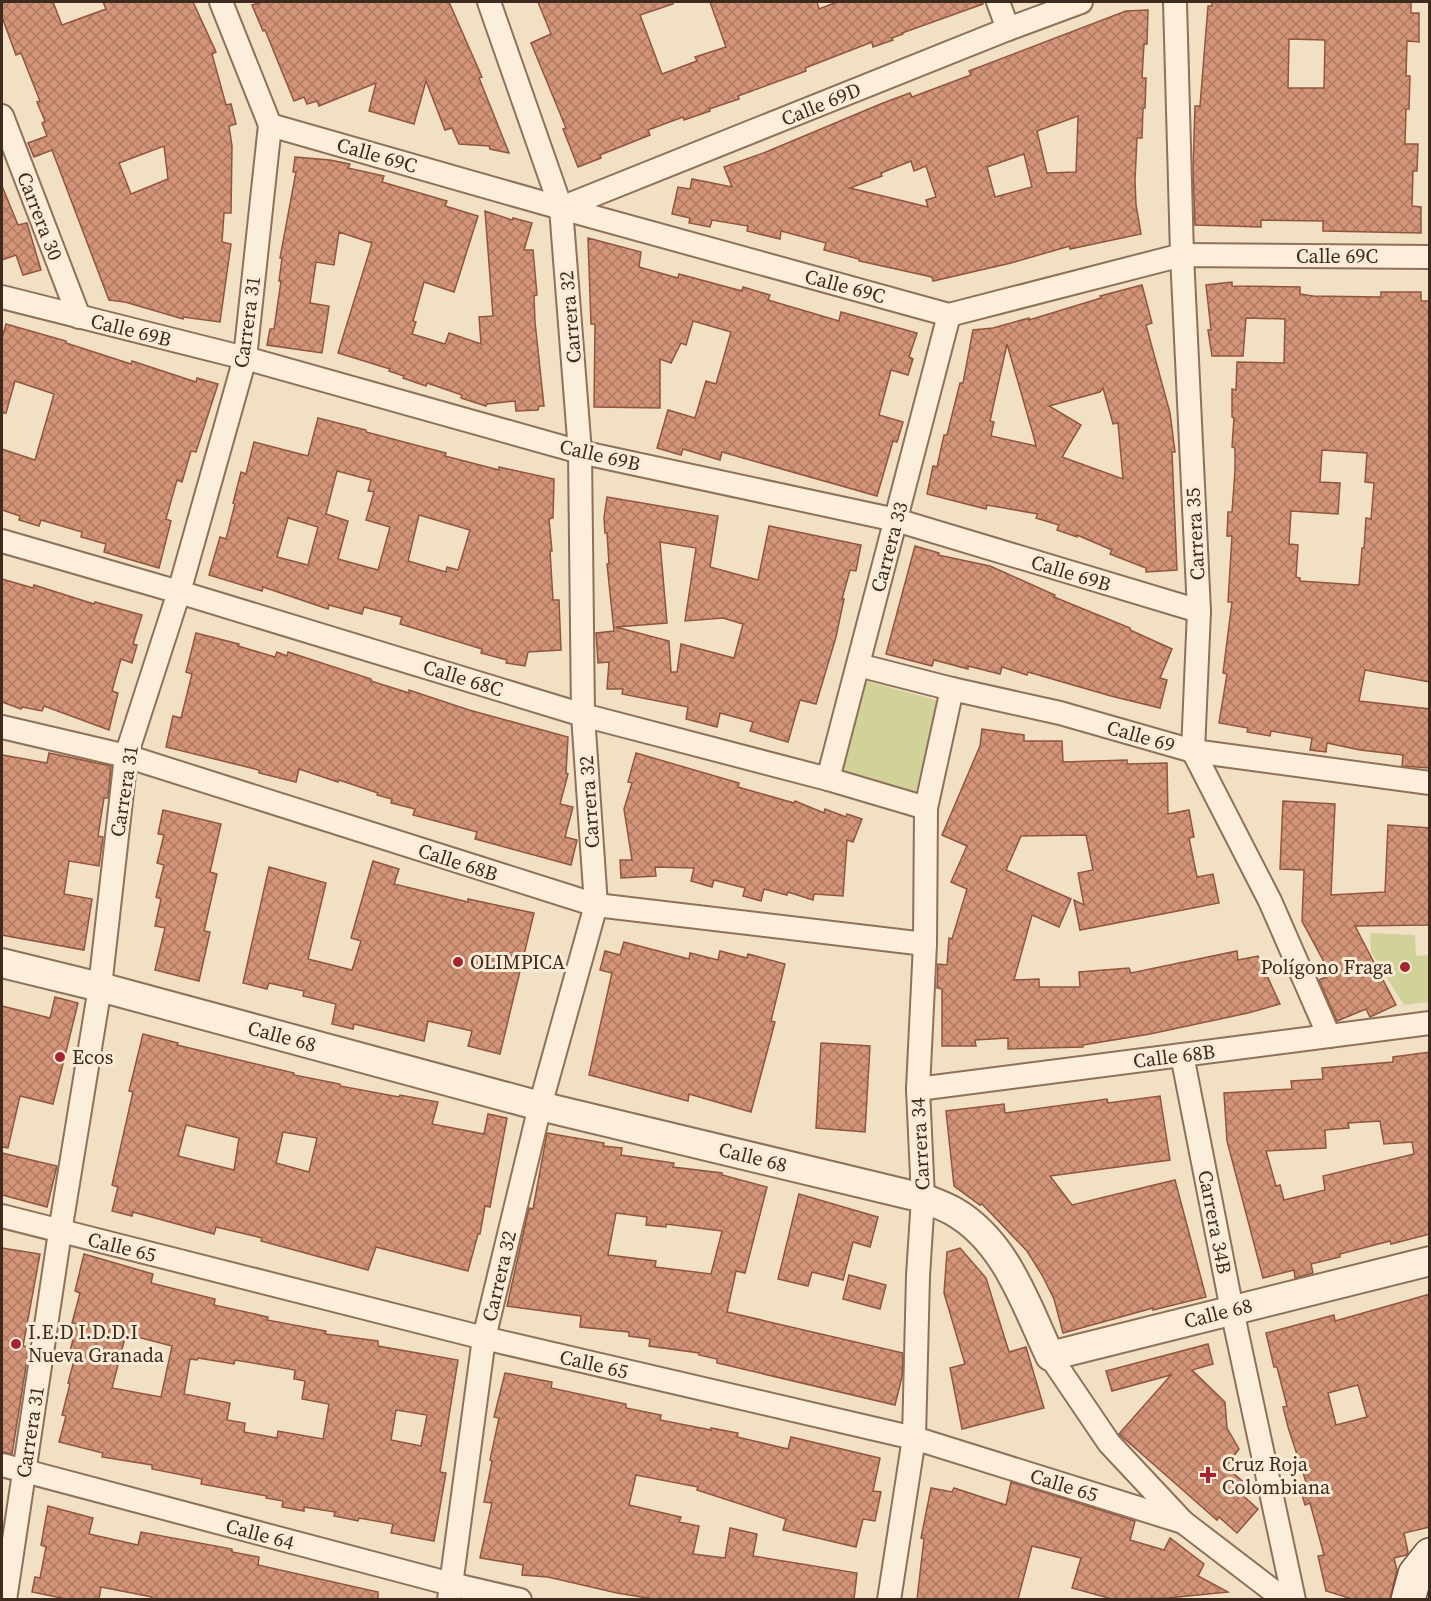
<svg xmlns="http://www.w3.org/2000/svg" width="1431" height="1601" viewBox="0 0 1431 1601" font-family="'Source Serif 4',serif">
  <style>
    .green { fill: #d1d298 }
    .building { fill: url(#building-cross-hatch); stroke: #91553d; stroke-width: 1.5; fill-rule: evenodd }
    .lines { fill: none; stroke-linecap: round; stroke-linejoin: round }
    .minor-casing { stroke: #8f7059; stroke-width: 26 }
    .tertiary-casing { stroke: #8f7059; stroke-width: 32 }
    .secondary-casing { stroke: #71513c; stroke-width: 36 }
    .minor { stroke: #fceeda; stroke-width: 22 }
    .tertiary { stroke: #fceeda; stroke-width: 28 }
    .secondary { stroke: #fceeda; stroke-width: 33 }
    .poi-dot { fill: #a42432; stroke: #f9ebd6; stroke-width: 2 }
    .labels { text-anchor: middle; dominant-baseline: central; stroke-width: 6; stroke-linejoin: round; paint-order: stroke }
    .street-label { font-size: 20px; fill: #3e2a1e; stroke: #f9ebd6 }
    .poi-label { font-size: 20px; fill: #3e2a1e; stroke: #f9ebd6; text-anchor: start }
  </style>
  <defs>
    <pattern id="building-cross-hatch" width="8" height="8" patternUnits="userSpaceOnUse" patternTransform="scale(1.5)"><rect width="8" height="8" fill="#d39478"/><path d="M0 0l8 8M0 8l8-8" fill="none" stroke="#ad7962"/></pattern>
  </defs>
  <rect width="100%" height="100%" fill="#f2e0c5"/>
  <!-- green -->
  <g class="green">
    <path d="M859,679L939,701L914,798L837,774Z"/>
    <path d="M1370,933L1415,935L1416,956L1429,955V1002L1404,1005L1371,952Z"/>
  </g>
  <!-- building -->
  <g class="building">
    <path d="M2,2H53L62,25L106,9L103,2H193L216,52L212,54L226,105L231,104L236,124L229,126L232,146L231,213H224L222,242L231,244L220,322L183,317V319L125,302L109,300L52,150L34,157L28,143L47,136L42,123L45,121L37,102L40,101L21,53L16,55L2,17ZM164,146L168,179L131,194L119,163Z"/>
    <path d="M262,2H449L482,77L479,78L509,153L490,149L489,146L459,144L452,128L445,130L426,81L414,124L369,111L376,83L319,106L317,101L307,104L304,97L294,101L265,30L263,31L252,5Z"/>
    <path d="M538,2H673V4L640,15L662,74L697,61L695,57L726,47L710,2H817L819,9L837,2H982L983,4L902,33L903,34L892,38L893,40L873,47L872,42L805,68L806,71L738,96L739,99L709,109L710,111L684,120L683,117L648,130L650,135L600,155L601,158L578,167L563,129L566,128L531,43L551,34Z"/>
    <path d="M1212,2H1411V13H1419V42L1407,41L1406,76H1410L1409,109H1406L1405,144H1418L1417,171H1413L1412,206L1421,207V233L1323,231V221L1261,220V227L1195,225L1193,168L1195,106H1200L1208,6H1212ZM1289,39L1325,40L1324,88H1288Z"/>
    <path d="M1148,10L1147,44H1144L1142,78H1146L1145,108H1143L1142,138H1137L1135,181L1136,205L1141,234L1070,249V246L1011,263L933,281L932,277L859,261V259L824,250L826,243L781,231L780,239L747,231L748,226L712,220L710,227L689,223L690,218L672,214L678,187L690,189L692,179L732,187L724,167L766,152L883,103L910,93L912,97L971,75L969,71L1126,11ZM1078,116L1076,172L1047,173L1037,131ZM1024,154L1032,187L995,197L987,167ZM911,161L914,171L926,166L936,197L926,200L928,207L850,188L882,176L881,173Z"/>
    <path d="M295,157L330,160L350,164L348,168L384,176L382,182L447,201L445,206L478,216L454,292L424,282L413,321L416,322L412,334L445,344L449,333L481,344L479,317L493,316L485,211L512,220L513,218L532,223L524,250H533L537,295L534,296L535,322L544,406H539L538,410L516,411L515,401L487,404L486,406L461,398L462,395L427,383L426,386L403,378L404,376L389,371L390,369L338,353L372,243L339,232L334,265L316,262L310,303L329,306L322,353L267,345L270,329H274L281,281H279L282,258H280L296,172H293Z"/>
    <path d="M2,186L18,225L27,223L41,270L23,275L16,255L2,260Z"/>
    <path d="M588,238L641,252L639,267L678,278L679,274L742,291L743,287L770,295L768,300L839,321L841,312L917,333L909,357L913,359L908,375L891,370L879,415L903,422L897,442L893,441L877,496L722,452L720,460L683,449L681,455L657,448L668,410L695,418L706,381L716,384L731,332L693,321L686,345L681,343L671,363L660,359V408L594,407L595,324H591Z"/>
    <path d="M1232,282V286L1300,287V294L1313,296L1381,297V292H1421V301H1430V682L1365,670L1359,701L1430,709V768L1402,766L1403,755L1360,750L1327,743L1326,752L1310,750L1312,738L1271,731L1270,736L1247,732L1248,728L1219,723L1227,674L1223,673L1232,602H1228L1232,536H1227L1228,512H1232L1235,471V448L1232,447L1234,418L1232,417V389L1236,390L1237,362L1284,363L1285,319L1246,318L1243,356H1212L1208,330H1211L1206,285ZM1322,450L1367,453L1365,482L1374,483L1371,519L1366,518L1364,548H1362L1359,585L1300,581V578L1296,577L1298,545L1289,544L1291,511L1338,514L1340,483L1320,482Z"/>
    <path d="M1142,285L1152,323L1146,325L1170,413L1175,452H1172L1177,570L1146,572V568L1110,554L1112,550L1077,535V537L1057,530L1059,525L1036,518L1038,514L987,505L986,509L927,494L933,466L937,467L944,435H947L960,383H963L973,330L993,328L1029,318V320L1101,298L1100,296ZM1007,344L1033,434L1036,446L991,436L994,422L990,421ZM1103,388L1113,424L1118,423L1123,479L1062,457L1081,425L1049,406L1100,392Z"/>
    <path d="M6,324L66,341V343L131,364L132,361L196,382L197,378L218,384L196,452L191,451L182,482L177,480L166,519L171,521L159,568L104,552L106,544L81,537L82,532L41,520L39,526L19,520L20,516L2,510V449L35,460L54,394L15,381L6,413H2V338Z"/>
    <path d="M318,418L366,430V432L446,453L445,456L499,470V467L554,479L553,518L549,519L552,551H550L553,600H559L561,650L528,652L525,666L506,663L507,660L481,653L482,649L400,624L402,617L364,607L362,614L329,605L328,609L263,587L262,591L209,575L220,537L226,539L235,504L233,503L241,472L246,474L254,442L308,456ZM337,471L371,480L368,491L374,492L366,520L390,527L378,570L338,559L348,521L326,514ZM419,515L470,530L458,570L447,567L446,572L408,561ZM288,518L318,527L308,565L277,557Z"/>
    <path d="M607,497L718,516L710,567L758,580L769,526L861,545L856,571L850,570L842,599H844L836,637L816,704L800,700L788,742L750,731L753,722L720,713L717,727L686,719L688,707L622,694L623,689H607L609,662L598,663L596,633L614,631L607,564H609L607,533H605L604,518ZM660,542L696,548L685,621L723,618L743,624L734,658L681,644L677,672H671L669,641L616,627L667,623Z"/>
    <path d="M915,546L939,553L938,555L990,566L1055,595L1054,597L1130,628V630L1172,649L1160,678L1167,680L1160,708L1111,696L1028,672L1027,675L1002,667L1000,674L968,666V669L934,660L932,666L886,654Z"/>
    <path d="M2,579L33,588L34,585L94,604L95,602L142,615L133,644L137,645L132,663L121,659L112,691L118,693L109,730L44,706L42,711L22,707L21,709L2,702Z"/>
    <path d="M196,633L239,644L238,646L275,657L277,652L287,656L288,652L371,679V681L409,693V690L469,710L568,737L566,773L568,774L560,804L573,807L565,837L577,840L571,865L475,839L477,832L413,815L415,809L391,803L392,799L377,795L378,793L339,780L338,782L299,769L296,782L259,773V770L166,747L173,716L181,718L192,674L186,672Z"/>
    <path d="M982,729L1024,735V741H1062L1063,762L1127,760V764L1167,763L1168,814L1189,810L1194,837L1189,838L1197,877L1213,874L1219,903L1080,930L1074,900L1084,905L1078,873L1093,870L1086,835L1021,836L1006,870L1071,899L1059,927L1032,915L1014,980L1039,979V987H1080L1079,972L1129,968L1131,973L1237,951L1238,960L1258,956L1280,1004L1248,1013L1150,1034L1083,1045V1047L1008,1049V1038L975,1040L976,1046H942V989L937,988L938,964L947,965L949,938L952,939L967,889L951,882L967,846L942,835L980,746Z"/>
    <path d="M49,753L111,766L108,798H104L98,836L103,837L99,866L69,861L64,894L92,899L84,950L2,935V755L47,763Z"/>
    <path d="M636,753L739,783L738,787L794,803L795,801L824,813L825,809L846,817L847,814L862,819L853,842L847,840L843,896L814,894L813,900L788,892L787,895L764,889L761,901L743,896L745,888L714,880L712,887L691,881L694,868L655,867L656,876L621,878L620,860H632L624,809L632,783L628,782Z"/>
    <path d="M1283,801L1335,804L1331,895L1385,892L1388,825L1430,828V925L1355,926L1396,1005L1370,1017L1366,1009L1337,1021L1319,980L1331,975L1302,921L1304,870L1280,869Z"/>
    <path d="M163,810L221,824L210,872L217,874L204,931L210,932L199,981L155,970L165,928L155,926L161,899L156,897L164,865L157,863L164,835L158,834Z"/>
    <path d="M373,861L399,869L394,884L468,902V899L534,913L500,1054L468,1046L472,1031L428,1021L424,1041L354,1024L353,1029L332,1024L336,1004L303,996L304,991L269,983L267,989L243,983L269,867L326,883L308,959L352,970L361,941L351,938Z"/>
    <path d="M624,942L689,959L690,953L718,960L720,951L747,958L748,954L785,964L771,1021L775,1022L751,1112L689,1094L688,1101L589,1075L612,973L600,970L605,951L620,955Z"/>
    <path d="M55,997L78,1003L53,1104L20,1096L8,1148L2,1147V1006L50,1018Z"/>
    <path d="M143,1034L178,1043L177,1045L294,1073V1075L340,1084V1086L399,1097L400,1095L438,1102L432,1124L484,1134L488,1114L507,1118L490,1207L485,1206L480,1234H478L468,1271L376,1247L368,1270L261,1241L262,1238L216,1227L214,1234L133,1212L132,1216L112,1211L118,1187L112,1185L133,1092L129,1091ZM186,1125L239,1138L234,1170L178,1156ZM283,1132L317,1138L309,1172L276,1163Z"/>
    <path d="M821,1043L870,1046L865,1132L816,1128Z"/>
    <path d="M1430,1052V1234L1391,1244L1390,1241L1340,1254V1257L1311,1264L1313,1273L1295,1278L1294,1270L1263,1278L1227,1141L1224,1093L1292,1089L1291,1081L1323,1079L1322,1068L1393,1062V1057ZM1380,1121L1384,1144L1412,1142L1414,1154L1323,1176L1325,1190L1284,1200L1280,1185L1276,1186L1266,1151L1326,1148L1325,1130L1349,1128L1348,1123Z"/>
    <path d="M1160,1096L1170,1160L1050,1176L1072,1205L1175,1180L1206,1297L1153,1310V1308L1063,1333L1054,1299L1042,1275L1027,1251L982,1204L980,1205L954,1186L946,1111L1004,1104L1005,1113L1107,1099L1108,1103Z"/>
    <path d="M547,1133L604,1143L603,1146L622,1148L621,1155L674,1163L673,1167L722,1173V1175L767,1187L745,1273L736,1271L727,1312L903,1353L902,1377L895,1405L717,1363V1359L699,1355V1353L649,1346L650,1339L629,1336V1332L580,1327L581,1316L507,1306L529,1208L533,1209ZM616,1213L647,1217L646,1225L666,1227V1224L722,1231L711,1274L655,1267L656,1261L608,1255Z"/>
    <path d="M2,1153L57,1166L47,1207L2,1195Z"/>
    <path d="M799,1194L878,1217L870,1247L853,1242L843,1280L812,1272L808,1286L778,1279Z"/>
    <path d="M2,1248L40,1254L23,1346L29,1347L12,1454L2,1452Z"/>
    <path d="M960,1248L986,1278L1009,1352L1026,1347L1044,1408L962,1429L950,1368L965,1364L944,1293L947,1252Z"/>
    <path d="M84,1254L153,1274L151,1283L215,1299L214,1305L268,1317L267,1320L326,1331L325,1334L378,1341V1346L458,1360L440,1472L446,1473L434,1541L391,1533L393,1524L359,1518L358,1521L334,1516L335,1512L304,1507V1511L282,1507L283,1501L266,1498L267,1496L201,1484L202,1479L152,1469V1465L102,1457L103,1453L59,1442L66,1416L62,1415L70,1384L68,1383L76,1353L70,1351L77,1324L72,1323L80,1293L75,1291ZM126,1334L172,1346L161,1397L112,1388ZM198,1358L234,1364L235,1360L295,1370L294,1379L305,1381L302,1399L329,1404L323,1439L278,1431L277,1438L244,1432L245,1423L227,1420L230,1403L184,1394L190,1359L197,1360ZM396,1410L427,1415L421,1446L391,1440Z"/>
    <path d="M849,1275L886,1285L880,1309L843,1299Z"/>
    <path d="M1430,1294V1527L1404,1533L1408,1552L1406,1555L1394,1558L1397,1570L1390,1599H1352L1326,1591L1318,1556L1324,1555L1310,1503L1305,1505L1299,1484L1306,1482L1288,1427L1283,1407L1287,1406L1277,1367H1274L1266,1333L1334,1315L1335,1321ZM1358,1385L1367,1417L1336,1425L1328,1393Z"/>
    <path d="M1208,1344L1213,1364L1192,1370L1225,1402L1227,1428L1239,1449L1226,1467L1247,1485L1240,1493L1258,1509L1237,1533L1219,1517L1217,1520L1119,1434L1171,1375L1112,1391L1106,1371Z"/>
    <path d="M505,1373L552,1382L551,1388L626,1404V1408L661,1415L660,1420L711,1430V1428L738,1433L737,1437L788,1449L791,1437L880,1458L873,1491L881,1492L875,1521L863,1519L856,1547L783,1530L786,1519L697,1490L698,1487L636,1475L629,1505L681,1517L679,1522L699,1526L693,1554L725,1558L730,1528L757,1534L753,1556L857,1573L854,1599H653L617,1593L548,1577L522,1575L523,1565L480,1558L492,1503L484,1502L492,1461L490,1460L499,1418L494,1417Z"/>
    <path d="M1011,1482L1135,1521L1130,1540L1164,1550L1170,1538L1204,1564L1198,1576L1228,1592L1168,1598L1112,1599L1072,1588L1081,1558L1032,1546L1018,1599H917L924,1539L921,1538L931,1488L952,1492L954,1488L1006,1505Z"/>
    <path d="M48,1506L93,1518L89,1534L138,1545L141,1532L232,1549V1552L259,1557L258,1565L378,1592V1599H151L152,1597L101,1587L99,1599H66L32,1592L35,1577L40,1578L46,1547L41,1545Z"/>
  </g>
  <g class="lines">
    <!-- minor casing -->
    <g class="minor-casing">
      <g id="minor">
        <path d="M998,2L1008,29"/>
        <path d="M1175,2L1182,255L1199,611L1193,751L1270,901L1329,1036"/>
        <path d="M2,116L79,317"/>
        <path d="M270,125L561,208L949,315L1182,255L1430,257"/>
        <path d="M561,208L1008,29L1081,2"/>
        <path d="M2,297L245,358L580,452L896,520L1199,611"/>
        <path d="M2,541L179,592L583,715L828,779L926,808"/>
        <path d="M858,665L952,689L1060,713L1193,751L1430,783"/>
        <path d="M2,727L126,756L596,905L925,944"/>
        <path d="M828,779L949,315"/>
        <path d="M1182,1055L1232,1310L1294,1600"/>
        <path d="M918,1089L1430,1023"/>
        <path d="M2,1216L484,1338L914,1438L1183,1522"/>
        <path d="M1050,1356L1109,1443L1183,1522L1285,1600"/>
        <path d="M2,1465L451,1584L520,1600"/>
        <path d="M5,1600L60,1232L100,987L126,756L179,592L245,358L270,125L221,2"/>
        <path d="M449,1600L484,1338L540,1106L596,905L583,715L580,452L561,208L489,2"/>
        <path d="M889,1600L914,1438L918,1276L923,1198L918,1089L925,944L926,808L952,689"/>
      </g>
    </g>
    <!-- tertiary casing -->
    <g class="tertiary-casing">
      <path id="tertiary" d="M2,963L100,987L540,1106L923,1198C933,1202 944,1206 953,1211C1006,1241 1026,1305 1050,1356L1430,1261"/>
    </g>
    <!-- secondary casing -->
    <g class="secondary-casing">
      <path id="secondary" d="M1408,1600L1415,1574L1430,1555"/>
    </g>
    <!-- minor -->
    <use href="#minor" class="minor"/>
    <!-- tertiary -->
    <use href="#tertiary" class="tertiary"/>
    <!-- secondary -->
    <use href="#secondary" class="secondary"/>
  </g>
  <!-- markers -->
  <g class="poi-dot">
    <circle cx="458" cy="962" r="6"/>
    <circle cx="1405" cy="967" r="6"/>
    <circle cx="60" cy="1057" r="6"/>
    <circle cx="16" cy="1344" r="6"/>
    <path d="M1205 1466h6v6h6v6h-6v6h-6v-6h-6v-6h6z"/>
  </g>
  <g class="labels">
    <!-- street labels -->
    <g class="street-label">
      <text transform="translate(821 104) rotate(-22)">Calle 69D</text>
      <text transform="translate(377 155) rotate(16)">Calle 69C</text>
      <text transform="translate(40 216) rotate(69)">Carrera 30</text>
      <text x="1337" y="256">Calle 69C</text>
      <text transform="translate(845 286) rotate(15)">Calle 69C</text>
      <text transform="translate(570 317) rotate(-95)">Carrera 32</text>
      <text transform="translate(247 322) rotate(-82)">Carrera 31</text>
      <text transform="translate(131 330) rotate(14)">Calle 69B</text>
      <text transform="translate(600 455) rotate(13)">Calle 69B</text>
      <text transform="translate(1195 534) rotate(-93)">Carrera 35</text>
      <text transform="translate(889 547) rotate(-75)">Carrera 33</text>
      <text transform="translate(1071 573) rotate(17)">Calle 69B</text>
      <text transform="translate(463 678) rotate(17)">Calle 68C</text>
      <text transform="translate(1141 736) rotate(16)">Calle 69</text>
      <text transform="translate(124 791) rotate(-81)">Carrera 31</text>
      <text transform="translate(589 802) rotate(-94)">Carrera 32</text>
      <text transform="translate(458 862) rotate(18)">Calle 68B</text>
      <text transform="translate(282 1036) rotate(15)">Calle 68</text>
      <text transform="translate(1174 1056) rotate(-7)">Calle 68B</text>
      <text transform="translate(920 1144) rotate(-93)">Carrera 34</text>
      <text transform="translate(753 1157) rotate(14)">Calle 68</text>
      <text transform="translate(1215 1222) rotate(79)">Carrera 34B</text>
      <text transform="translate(122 1247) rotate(14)">Calle 65</text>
      <text transform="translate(499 1276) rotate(-77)">Carrera 32</text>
      <text transform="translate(1218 1313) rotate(-14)">Calle 68</text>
      <text transform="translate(594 1364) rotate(13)">Calle 65</text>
      <text transform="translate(30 1432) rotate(-81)">Carrera 31</text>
      <text transform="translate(1064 1485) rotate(17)">Calle 65</text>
      <text transform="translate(260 1534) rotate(15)">Calle 64</text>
    </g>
    <!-- poi labels -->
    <g class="poi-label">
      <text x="470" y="962">OLIMPICA</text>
      <text x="1393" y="967" text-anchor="end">Polígono Fraga</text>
      <text x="72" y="1057">Ecos</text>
      <text x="28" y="1332">I.E.D I.D.D.I<tspan x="28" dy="23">Nueva Granada</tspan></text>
      <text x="1222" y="1464">Cruz Roja<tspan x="1222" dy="23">Colombiana</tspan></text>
    </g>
  </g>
  <!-- border -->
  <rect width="1431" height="1601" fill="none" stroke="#3e2a1e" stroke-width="6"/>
</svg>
